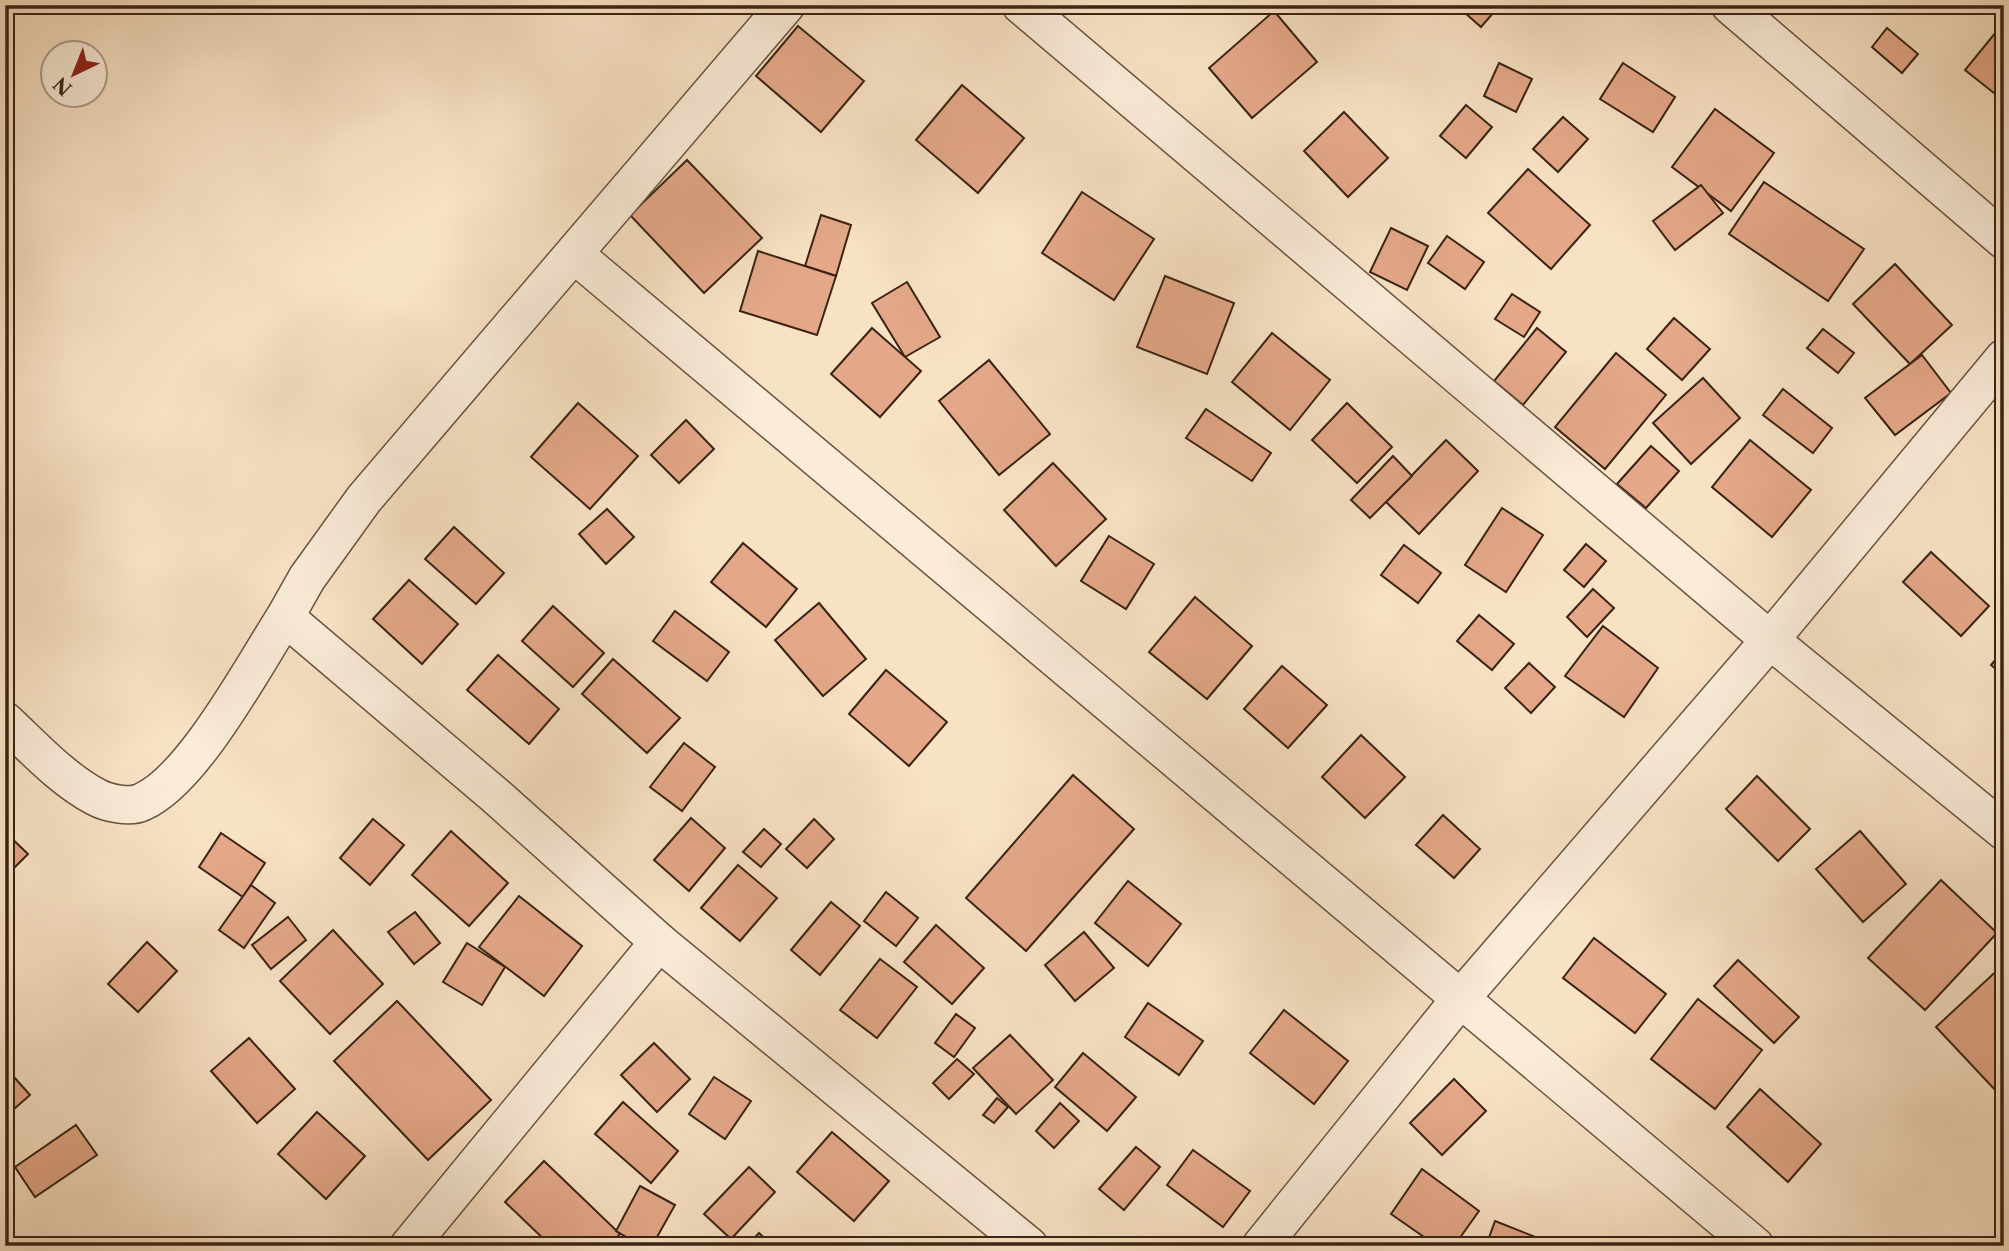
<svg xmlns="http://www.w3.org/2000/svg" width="2009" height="1251" viewBox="0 0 2009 1251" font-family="'Libre Caslon Text',serif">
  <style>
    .building { fill: #e4a888; stroke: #3a2315; stroke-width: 2 }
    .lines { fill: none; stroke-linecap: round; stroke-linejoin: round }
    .street-casing { stroke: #6a5341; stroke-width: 40 }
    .street { stroke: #faecd9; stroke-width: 37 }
  </style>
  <rect width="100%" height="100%" fill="#f8e2c4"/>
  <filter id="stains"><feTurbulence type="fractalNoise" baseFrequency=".00286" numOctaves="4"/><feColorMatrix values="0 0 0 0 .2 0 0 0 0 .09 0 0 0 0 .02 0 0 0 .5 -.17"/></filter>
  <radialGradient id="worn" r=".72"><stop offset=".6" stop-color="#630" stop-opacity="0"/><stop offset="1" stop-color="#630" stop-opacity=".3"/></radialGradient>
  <!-- building -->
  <g class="building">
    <path d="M1456,5H1500L1481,27Z"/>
    <path d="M1274,11L1317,62L1252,118L1209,68Z"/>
    <path d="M798,26L864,81L821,132L756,76Z"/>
    <path d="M1887,28L1918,54L1902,73L1872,47Z"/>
    <path d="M1996,32L2004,39V101L1965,70Z"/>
    <path d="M1499,63L1532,79L1516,112L1484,96Z"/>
    <path d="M1623,63L1675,97L1653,132L1600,99Z"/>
    <path d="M962,85L1024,138L978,193L916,140Z"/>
    <path d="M1466,105L1492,127L1466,158L1440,136Z"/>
    <path d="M1715,109L1774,153L1731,211L1672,167Z"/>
    <path d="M1344,112L1388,158L1348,197L1304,151Z"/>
    <path d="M1563,117L1588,139L1558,172L1533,149Z"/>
    <path d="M687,160L762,238L704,293L630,215Z"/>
    <path d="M1528,169L1590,225L1551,269L1488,213Z"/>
    <path d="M1764,182L1864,249L1828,301L1729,234Z"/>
    <path d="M1701,185L1723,213L1675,250L1653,221Z"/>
    <path d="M1082,192L1154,239L1114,300L1042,253Z"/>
    <path d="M821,215L851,225L836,276L805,266Z"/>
    <path d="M1391,228L1428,246L1407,290L1370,272Z"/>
    <path d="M1447,236L1484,262L1465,289L1428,263Z"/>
    <path d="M758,251L836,276L817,335L740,311Z"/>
    <path d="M1895,264L1952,325L1910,364L1853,304Z"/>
    <path d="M1165,276L1234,303L1207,374L1137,347Z"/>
    <path d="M907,282L940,337L905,357L872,303Z"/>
    <path d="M1512,294L1540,312L1524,337L1495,319Z"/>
    <path d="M1674,318L1710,349L1682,380L1647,349Z"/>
    <path d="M872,328L921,371L880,417L831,374Z"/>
    <path d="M1537,328L1566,352L1523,405L1494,381Z"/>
    <path d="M1823,329L1854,353L1838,373L1807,348Z"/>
    <path d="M1272,333L1330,380L1290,430L1232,382Z"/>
    <path d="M1616,353L1666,395L1605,469L1555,427Z"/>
    <path d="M1922,355L1951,393L1895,435L1865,398Z"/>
    <path d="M989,360L1050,434L999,475L939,401Z"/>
    <path d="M1703,378L1740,418L1691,464L1653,423Z"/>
    <path d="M1783,389L1832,428L1813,453L1763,415Z"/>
    <path d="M578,403L638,456L590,509L531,457Z"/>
    <path d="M1347,403L1392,447L1357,483L1312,440Z"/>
    <path d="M1206,409L1271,453L1252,481L1186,438Z"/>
    <path d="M686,420L714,449L679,483L651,455Z"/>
    <path d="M1446,440L1478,471L1419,534L1386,502Z"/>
    <path d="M1750,440L1811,490L1772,537L1712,487Z"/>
    <path d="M1651,446L1679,471L1646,508L1617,484Z"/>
    <path d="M1393,456L1412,476L1370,518L1351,500Z"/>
    <path d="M1053,463L1106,519L1056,566L1004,510Z"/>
    <path d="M1502,508L1543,535L1506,592L1465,565Z"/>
    <path d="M607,509L634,537L606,564L579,534Z"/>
    <path d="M454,527L504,573L476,604L425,559Z"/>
    <path d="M1109,536L1154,564L1126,609L1081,581Z"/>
    <path d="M743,543L797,589L766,627L711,582Z"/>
    <path d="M1586,544L1606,561L1584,587L1564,570Z"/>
    <path d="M1404,545L1441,573L1418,603L1381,575Z"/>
    <path d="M1931,552L1989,606L1961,636L1903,582Z"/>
    <path d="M409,580L458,624L422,664L373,619Z"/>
    <path d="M1593,589L1614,608L1587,637L1567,617Z"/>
    <path d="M1195,597L1252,646L1207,699L1149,652Z"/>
    <path d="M819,603L866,659L823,696L775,640Z"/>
    <path d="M553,606L604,653L573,687L522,641Z"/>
    <path d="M675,611L729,652L707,681L653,641Z"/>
    <path d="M1479,615L1514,644L1492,670L1457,641Z"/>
    <path d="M1603,626L1658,668L1624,717L1565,676Z"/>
    <path d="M2004,650V676L1991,665Z"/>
    <path d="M498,655L559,709L529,744L467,690Z"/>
    <path d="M613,659L680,718L647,753L582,694Z"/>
    <path d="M1529,663L1555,687L1531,713L1505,688Z"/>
    <path d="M1282,666L1327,705L1288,748L1244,709Z"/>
    <path d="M886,670L947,722L909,766L849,714Z"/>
    <path d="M1361,735L1405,777L1365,818L1322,777Z"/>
    <path d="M684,743L715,767L682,811L650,787Z"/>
    <path d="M1073,775L1134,829L1026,951L966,898Z"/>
    <path d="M1757,776L1810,829L1778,861L1726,809Z"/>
    <path d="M1443,815L1480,849L1454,878L1416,845Z"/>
    <path d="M691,818L725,848L689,891L654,860Z"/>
    <path d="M373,819L404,845L370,885L340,858Z"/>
    <path d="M814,819L834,839L807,868L786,849Z"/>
    <path d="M764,829L781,844L761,867L743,852Z"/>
    <path d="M451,831L508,883L469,926L412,875Z"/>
    <path d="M1860,831L1906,884L1863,922L1816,869Z"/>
    <path d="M5,832L28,854L5,877Z"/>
    <path d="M221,833L265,863L243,897L199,867Z"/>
    <path d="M738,865L777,898L740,941L701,908Z"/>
    <path d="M1941,880L1997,933L1925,1010L1868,958Z"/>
    <path d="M1128,881L1181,924L1148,966L1095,923Z"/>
    <path d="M251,885L275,903L244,948L219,930Z"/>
    <path d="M886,892L918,918L896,946L864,921Z"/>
    <path d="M519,896L582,946L544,996L479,947Z"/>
    <path d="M831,902L860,926L820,975L791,950Z"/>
    <path d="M415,912L440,943L414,964L388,932Z"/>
    <path d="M288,917L306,940L271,969L252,945Z"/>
    <path d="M936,925L984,968L952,1004L904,962Z"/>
    <path d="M333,930L383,984L330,1034L280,981Z"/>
    <path d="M1084,932L1114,968L1075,1001L1045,965Z"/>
    <path d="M1594,938L1666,994L1635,1033L1563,978Z"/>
    <path d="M147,942L177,971L138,1012L108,984Z"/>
    <path d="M467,943L505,967L482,1005L443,982Z"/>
    <path d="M880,959L917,987L877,1038L840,1010Z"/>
    <path d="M1738,960L1799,1017L1774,1043L1714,986Z"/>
    <path d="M2004,964V1087L1998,1093L1936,1027Z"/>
    <path d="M1698,999L1762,1050L1715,1109L1651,1059Z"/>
    <path d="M397,1001L491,1100L428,1160L334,1061Z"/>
    <path d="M1148,1003L1203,1041L1179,1075L1125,1037Z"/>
    <path d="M1284,1010L1348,1061L1314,1104L1250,1053Z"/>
    <path d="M956,1014L975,1028L954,1057L935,1043Z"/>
    <path d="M1010,1035L1053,1080L1016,1114L973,1068Z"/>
    <path d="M249,1038L295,1089L257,1123L211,1071Z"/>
    <path d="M654,1043L690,1079L657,1112L621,1075Z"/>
    <path d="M1083,1053L1136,1097L1107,1131L1055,1087Z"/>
    <path d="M957,1059L974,1074L949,1099L933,1083Z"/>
    <path d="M5,1067L30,1095L5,1117Z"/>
    <path d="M714,1077L751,1101L725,1139L689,1114Z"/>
    <path d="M1454,1079L1486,1111L1442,1155L1410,1123Z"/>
    <path d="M1760,1089L1821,1144L1788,1182L1727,1127Z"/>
    <path d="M997,1098L1008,1107L994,1123L983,1115Z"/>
    <path d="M623,1102L678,1151L651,1183L595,1134Z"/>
    <path d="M1060,1103L1079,1121L1054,1148L1036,1131Z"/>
    <path d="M317,1112L365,1156L326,1199L278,1154Z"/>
    <path d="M76,1125L97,1155L35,1197L15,1167Z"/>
    <path d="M832,1132L889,1181L854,1221L797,1172Z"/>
    <path d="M1136,1147L1160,1167L1124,1210L1099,1189Z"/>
    <path d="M1193,1150L1250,1191L1223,1227L1167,1185Z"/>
    <path d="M544,1161L620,1234L609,1246H551L505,1202Z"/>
    <path d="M749,1167L775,1192L731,1239L704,1214Z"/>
    <path d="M1422,1169L1479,1211L1454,1246H1437L1391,1214Z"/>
    <path d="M640,1186L675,1205L652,1246H642L616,1231Z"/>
    <path d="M1495,1221L1553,1244V1246H1486Z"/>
    <path d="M759,1233L773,1246H747Z"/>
    <path d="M1140,1237L1151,1246H1132Z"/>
  </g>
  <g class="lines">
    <!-- street casing -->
    <g class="street-casing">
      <g id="street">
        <path d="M786,5L364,499L307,578L285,617L497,797L659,942L1029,1246"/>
        <path d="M1021,5L1770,640L2004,831"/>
        <path d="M1730,5L2004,240"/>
        <path d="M574,254L1755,1246"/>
        <path d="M5,721C33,747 62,779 96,797C107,803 130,808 142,802C193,780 254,665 285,617"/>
        <path d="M409,1246L659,942"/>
        <path d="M1261,1246L1461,998L1770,640L2004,358"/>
      </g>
    </g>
    <!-- street -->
    <use href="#street" class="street"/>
  </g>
  <!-- margin -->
  <rect width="2009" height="1251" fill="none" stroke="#f8e2c4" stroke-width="28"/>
  <rect x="7" y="7" width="1995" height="1237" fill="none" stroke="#3a2315" stroke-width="3.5"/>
  <rect x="14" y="14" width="1981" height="1223" fill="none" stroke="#3a2315" stroke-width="2"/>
  <!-- north arrow -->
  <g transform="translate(74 74) rotate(223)"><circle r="33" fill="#faecd9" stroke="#ad9c8b" stroke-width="2"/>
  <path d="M0-5L12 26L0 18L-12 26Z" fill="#8f2418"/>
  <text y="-10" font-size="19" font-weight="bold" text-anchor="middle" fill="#3a2315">N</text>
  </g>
  <rect width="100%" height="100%" filter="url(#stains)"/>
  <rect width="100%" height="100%" fill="url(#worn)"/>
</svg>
